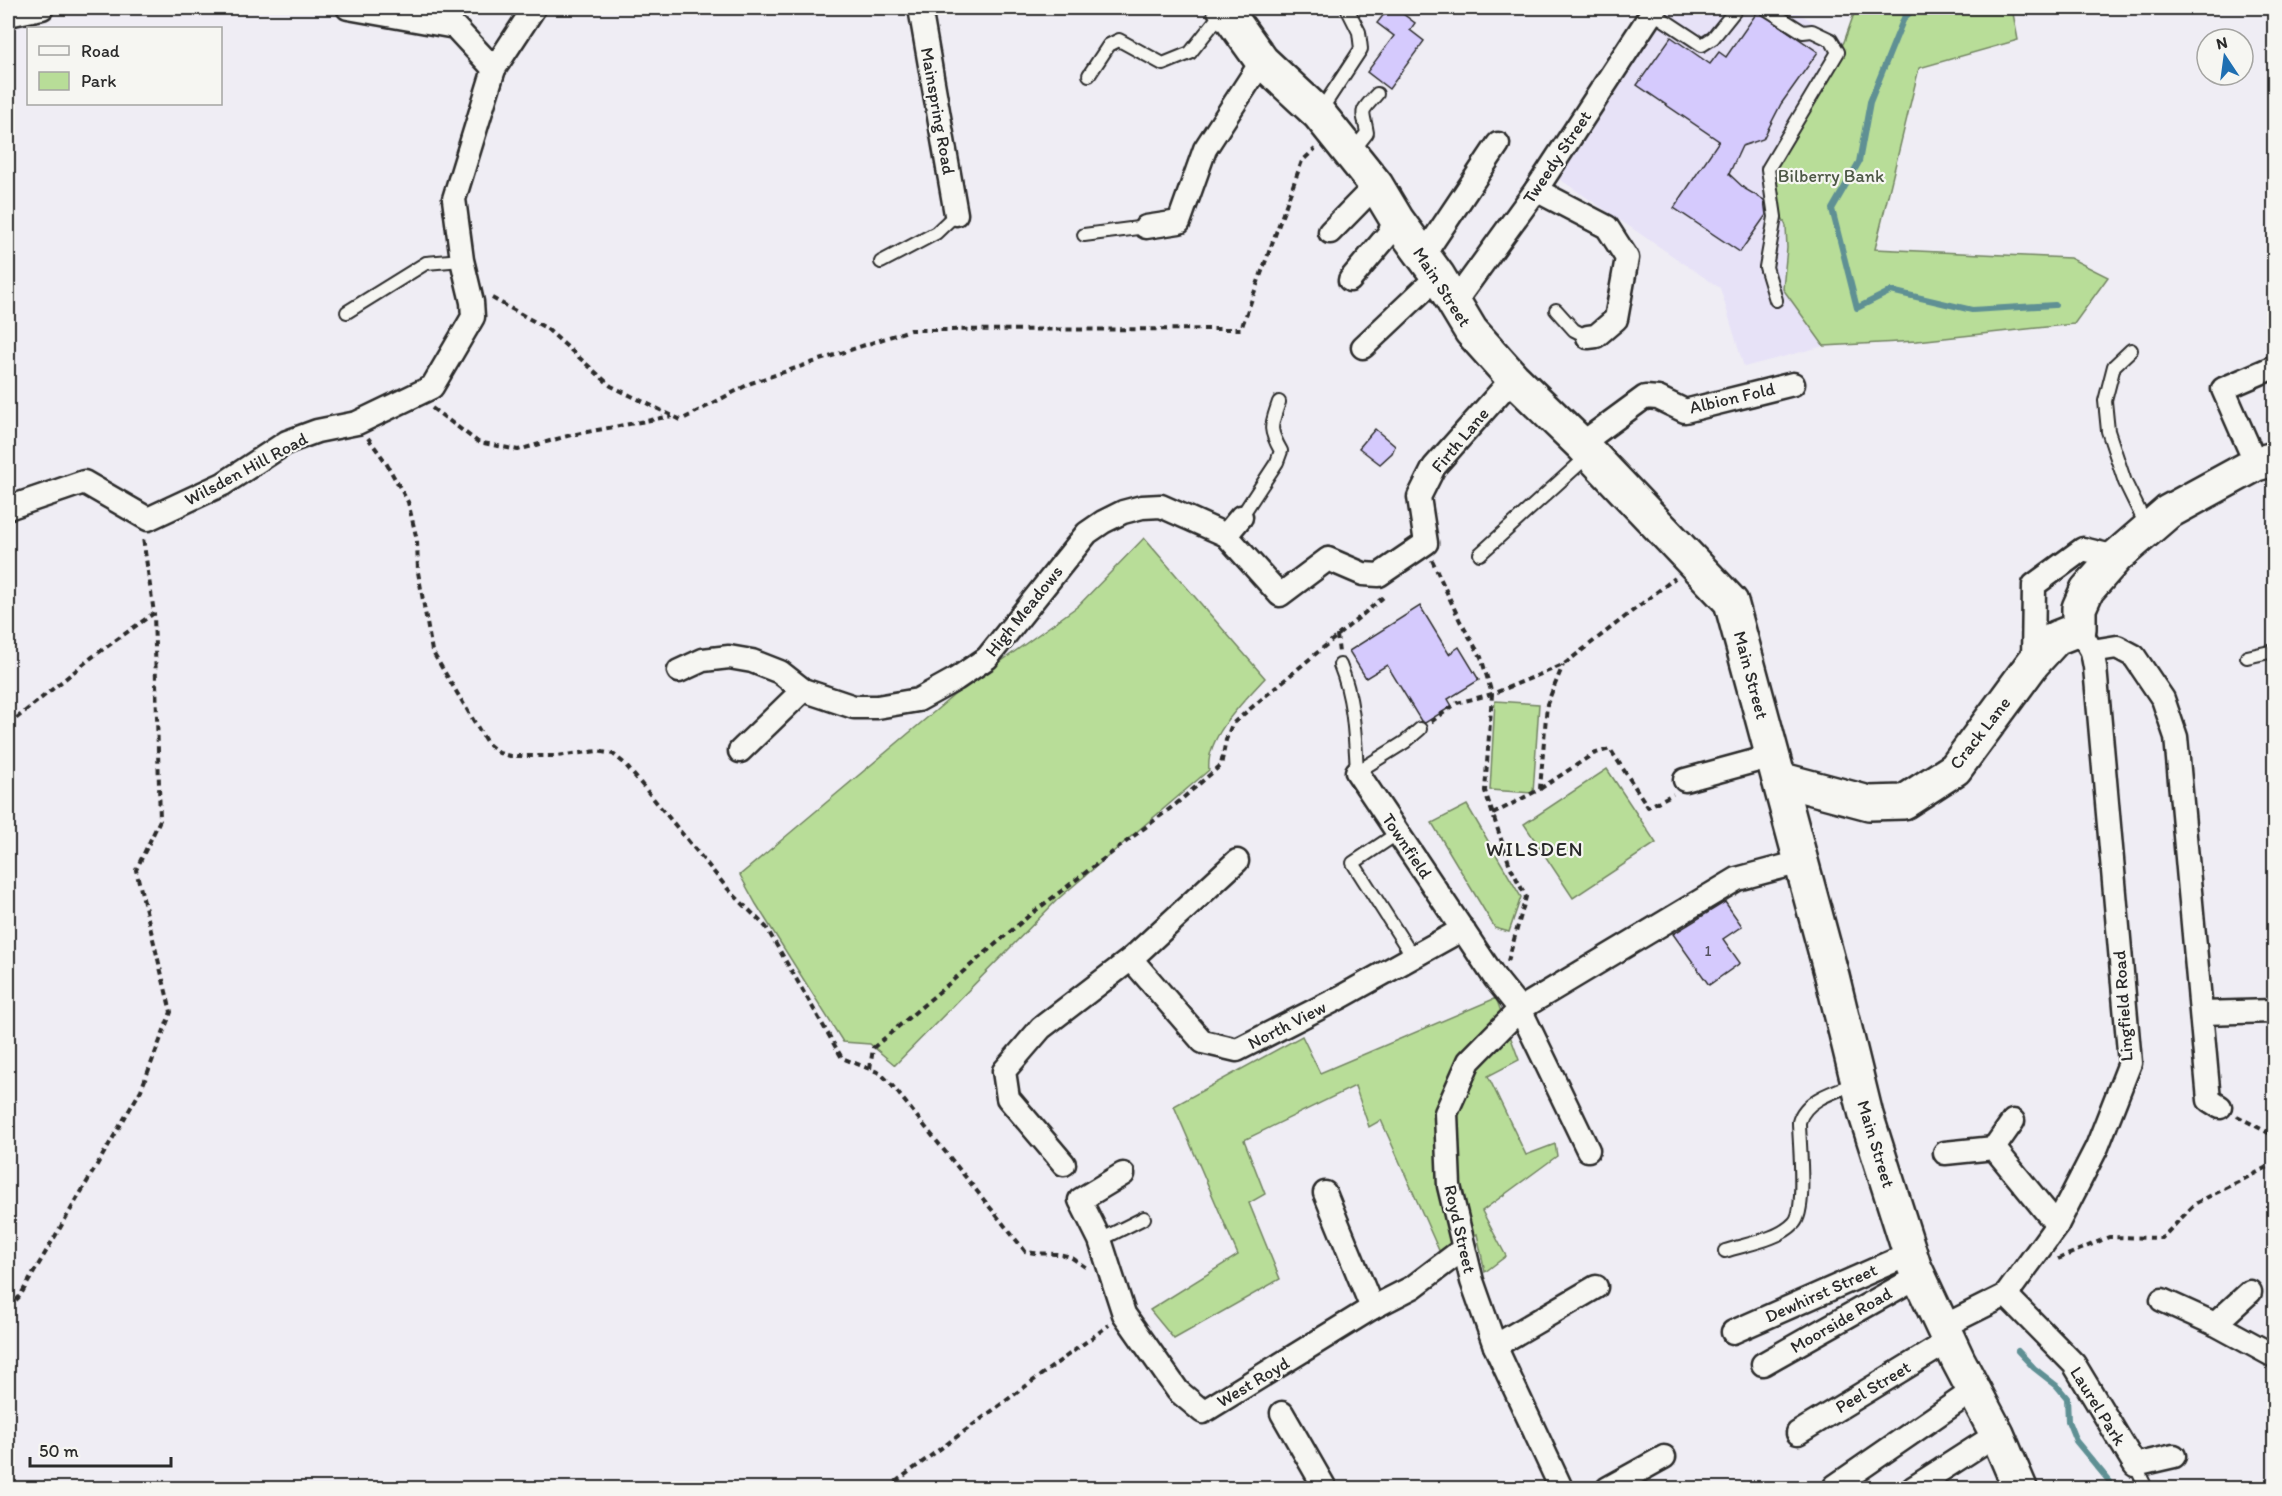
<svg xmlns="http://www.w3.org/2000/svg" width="2282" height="1496" viewBox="0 0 2282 1496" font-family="Itim,sans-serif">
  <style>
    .built { fill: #e7e2f7 }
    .green { fill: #b8dd98; stroke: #728462; stroke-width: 1.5 }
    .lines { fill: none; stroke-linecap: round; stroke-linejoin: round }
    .stream { stroke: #5f9094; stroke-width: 6 }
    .building { fill: #d5cafd; stroke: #2b2b2b; stroke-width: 1.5 }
    .lane-casing { stroke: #2b2b2b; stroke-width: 16 }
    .street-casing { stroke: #2b2b2b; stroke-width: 27 }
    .secondary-casing { stroke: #2b2b2b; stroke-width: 38 }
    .path { stroke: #2b2b2b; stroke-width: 4; stroke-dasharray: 6 4.5; stroke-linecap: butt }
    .lane { stroke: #f6f6f2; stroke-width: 12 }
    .street { stroke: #f6f6f2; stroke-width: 22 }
    .secondary { stroke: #f6f6f2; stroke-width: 33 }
    .labels { text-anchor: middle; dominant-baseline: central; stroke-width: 4.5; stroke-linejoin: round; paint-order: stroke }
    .number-label { font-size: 15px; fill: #565360 }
    .street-label { font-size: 18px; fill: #2b2b2b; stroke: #f6f6f2 }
    .park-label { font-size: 18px; fill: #4e5846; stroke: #f6f6f2 }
    .quarter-label { font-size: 21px; letter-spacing: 1.5px; fill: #2b2b2b; stroke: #f6f6f2 }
  </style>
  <rect width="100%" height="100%" fill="#efedf4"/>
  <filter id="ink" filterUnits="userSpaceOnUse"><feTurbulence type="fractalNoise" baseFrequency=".0167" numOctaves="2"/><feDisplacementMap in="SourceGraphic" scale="12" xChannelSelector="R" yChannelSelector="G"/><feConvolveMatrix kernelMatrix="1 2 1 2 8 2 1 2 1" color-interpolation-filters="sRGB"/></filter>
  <g filter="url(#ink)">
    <!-- built -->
    <path class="built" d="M1670,8H1791L1844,42L1767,169L1771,193L1786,226L1787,248L1783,289L1824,346L1744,367L1720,288L1555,176Z"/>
    <!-- green -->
    <g class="green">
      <path d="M1856,8H2012L2018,40L1919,68L1875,249L2070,258L2108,277L2074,324L1917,341L1824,346L1783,289L1787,248L1786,226L1771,193L1767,169L1844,42Z"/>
      <path d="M1144,538L1265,678C1245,700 1205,738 1209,770L1058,899L895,1065L870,1044L843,1042L756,904L740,875L953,696L1078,606Z"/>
      <path d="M1495,701L1539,704L1533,793L1490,790Z"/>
      <path d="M1607,769L1656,843L1573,898L1524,824Z"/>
      <path d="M1467,805L1521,897L1509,932L1495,928L1432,823Z"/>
      <path d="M1496,998L1519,1060L1488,1076L1526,1155L1555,1144L1557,1156L1482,1211L1506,1256L1485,1272L1477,1234L1441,1255L1381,1120L1369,1127L1355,1086L1244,1140L1265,1194L1249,1203L1280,1279L1174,1339L1150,1310L1238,1255L1174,1106L1302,1036L1320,1073Z"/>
    </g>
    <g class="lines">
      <!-- stream -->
      <g class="stream">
        <path d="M1915,8L1904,18L1870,102L1859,162L1832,209L1857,308L1891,291L1972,310L2055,305"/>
        <path d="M2018,1351L2034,1368L2057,1386L2067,1398L2068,1421L2076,1441L2110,1482"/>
      </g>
    </g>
    <!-- building -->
    <g class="building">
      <path d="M1389,8H1395L1415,23L1410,30L1424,41L1389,89L1367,72L1394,36L1377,23Z"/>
      <path d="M1758,11L1818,52L1781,104L1763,139L1742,146L1729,174L1745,189L1764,200L1766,215L1740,252L1674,208L1719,141L1637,85L1671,37L1710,64L1719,52L1726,57Z"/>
      <path d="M1375,429L1395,446L1392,453L1380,464L1359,448Z"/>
      <path d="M1420,606L1449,654L1459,647L1479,680L1448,699L1452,706L1425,723L1421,721L1387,665L1366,678L1349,651Z"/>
      <path d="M1725,902L1742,926L1723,939L1740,963L1709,985L1673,934Z"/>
    </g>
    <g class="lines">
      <!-- lane casing -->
      <g class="lane-casing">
        <g id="lane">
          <path d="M1765,8L1803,32L1812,31L1831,40L1838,52L1768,169L1775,217L1766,267L1776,300"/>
          <path d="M1652,12L1702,45L1713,38L1737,8"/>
          <path d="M1089,75L1109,45L1119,40L1163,64L1190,53L1224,10"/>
          <path d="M1319,113L1361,49L1359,32L1347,8"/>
          <path d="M1352,152L1367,133C1363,108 1358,115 1377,94"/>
          <path d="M1084,235L1146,227"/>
          <path d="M881,262L936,233L956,214"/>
          <path d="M1556,310L1574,330L1588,337"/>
          <path d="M347,312L426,263L462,260"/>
          <path d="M2131,350L2114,366L2105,401L2108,431L2125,482L2147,527"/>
          <path d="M1241,517L1277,462L1281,451C1268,428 1271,426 1279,402"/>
          <path d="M1480,554L1589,455"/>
          <path d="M2247,657L2274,651"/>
          <path d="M1340,665C1354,699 1355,736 1357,772L1405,742L1420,729"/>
          <path d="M1398,833L1353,863L1413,957"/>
          <path d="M1100,1240L1144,1218"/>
          <path d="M1725,1251C1746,1244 1778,1240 1794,1223C1807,1210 1799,1142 1799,1122C1805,1099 1836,1091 1857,1083"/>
          <path d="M2135,1465L2146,1488"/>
        </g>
      </g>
      <!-- street casing -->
      <g class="street-casing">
        <g id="street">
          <path d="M348,8L455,27L494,69"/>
          <path d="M920,8L956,214"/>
          <path d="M8,15L42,8"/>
          <path d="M1536,190L1607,227L1627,258L1616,319L1596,336L1588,337"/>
          <path d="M1146,227L1179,222L1205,149L1262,61"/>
          <path d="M1330,232L1376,185"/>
          <path d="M1423,256L1498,144"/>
          <path d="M1350,280L1387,236L1397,220"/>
          <path d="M1454,303L1536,190L1655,8"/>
          <path d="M1363,347L1438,276"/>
          <path d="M1581,444L1645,397L1658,398L1685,411L1793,384"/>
          <path d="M2256,464L2223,389L2274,367"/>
          <path d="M8,508L84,482L148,519L223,484L287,442L317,431L357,423L432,387L473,317L472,302L462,260L454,199L494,69L534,8"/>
          <path d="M1226,535L1241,517"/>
          <path d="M2092,651L2117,647L2134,656L2163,699L2176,737L2209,1100L2220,1107"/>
          <path d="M2033,663L2034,585L2083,549L2116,557"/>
          <path d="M679,671L703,660L729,657L752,661L780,672L803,690L854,707H877L918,700L956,679L987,658L1087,533L1103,522L1123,512L1142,507L1161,506L1226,535L1280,595L1328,559L1363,574L1379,575L1426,543L1419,497L1434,467L1513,378"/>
          <path d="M740,751L803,690"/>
          <path d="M1357,772L1495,978L1520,1009L1588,1150"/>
          <path d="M1685,780L1773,756"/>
          <path d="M1131,959L1203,1042L1237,1050L1341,997L1463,929"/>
          <path d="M2202,1013L2274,1011"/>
          <path d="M2013,1121L1994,1148L2057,1225"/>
          <path d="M1945,1153L1994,1148"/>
          <path d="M1064,1164L1008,1098L1004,1071L1041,1028L1131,959L1237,861"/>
          <path d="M1123,1174L1080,1200L1100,1240L1124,1314L1178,1391L1203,1412L1372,1308L1413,1287L1463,1249"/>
          <path d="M1325,1193L1372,1308"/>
          <path d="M2006,1295L2074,1364L2135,1465L2174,1456"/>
          <path d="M2162,1300L2215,1324L2274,1356"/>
          <path d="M2215,1324L2250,1292"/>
          <path d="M1942,1327L2006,1295L2057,1225L2097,1147L2130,1063L2095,667L2092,651L2079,629"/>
          <path d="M1733,1332L1910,1254"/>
          <path d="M1495,1346L1596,1287"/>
          <path d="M1763,1364L1919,1276"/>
          <path d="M1282,1413L1325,1488"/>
          <path d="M1798,1433L1949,1341"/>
          <path d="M1835,1486L1974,1390"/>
          <path d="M1561,1488L1495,1346L1472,1281L1449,1186L1446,1113L1469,1061L1520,1009L1737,879L1801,862"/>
          <path d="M1608,1488L1664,1457"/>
          <path d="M1913,1488L1997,1434"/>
        </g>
      </g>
      <!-- secondary casing -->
      <g class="secondary-casing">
        <g id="secondary">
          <path d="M1224,8L1262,61L1319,114L1376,185L1397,220L1438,276L1471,331L1513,378L1581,444L1731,602L1832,976L1866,1115L1914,1266L1958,1360L1997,1434L2020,1488"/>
          <path d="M1779,779L1869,803L1904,802L1955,769L2033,663L2056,638L2079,629V608L2087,590L2116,557L2168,512L2256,464L2274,459"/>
        </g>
      </g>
      <!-- path -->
      <g class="path">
        <path d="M492,298L546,328L611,386L681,420L751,383L910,330L1241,329L1302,161L1315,149"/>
        <path d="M432,408L478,442L518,450L571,435L672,416"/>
        <path d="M368,438L385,461L408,502L417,540L418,572L432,651L487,743L499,753L510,756H556L597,751L613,754L624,763L727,888L766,927L842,1058L880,1073L890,1083L1025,1251C1040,1256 1055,1251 1070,1257C1076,1260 1082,1265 1087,1268"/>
        <path d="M1432,560L1460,621L1481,657L1492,694L1485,791L1510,866L1526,897L1508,961"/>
        <path d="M1337,635L1339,653"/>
        <path d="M1431,722L1457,703L1492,694L1563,665L1675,578"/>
        <path d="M8,725L91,658L154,613L143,538"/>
        <path d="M1540,789L1593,754L1610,749L1648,807L1673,794"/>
        <path d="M1493,814L1540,789L1547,704L1563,665"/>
        <path d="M870,1069L873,1048L1031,914L1176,804L1221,765L1226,740L1232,724L1386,595"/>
        <path d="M2237,1116L2274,1136"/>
        <path d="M2058,1259L2109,1237L2162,1238L2196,1203L2274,1164"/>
        <path d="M8,1308L20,1296L141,1090L171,1012L136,870L160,820L154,613"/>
        <path d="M887,1488L1109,1325"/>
      </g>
      <!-- lane -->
      <use href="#lane" class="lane"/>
      <!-- street -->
      <use href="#street" class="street"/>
      <!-- secondary -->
      <use href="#secondary" class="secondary"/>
    </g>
  </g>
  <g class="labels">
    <!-- number labels -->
    <g class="number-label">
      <text x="1708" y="951">1</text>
    </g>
    <!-- street labels -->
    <g class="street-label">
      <text transform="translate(938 111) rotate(80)">Mainspring Road</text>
      <text transform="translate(1557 157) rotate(-56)">Tweedy Street</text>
      <text transform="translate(1442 287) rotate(57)">Main Street</text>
      <text transform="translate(1732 398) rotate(-13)">Albion Fold</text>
      <text transform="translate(1460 440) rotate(-50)">Firth Lane</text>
      <text transform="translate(246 469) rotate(-28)">Wilsden Hill Road</text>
      <text transform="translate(1024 611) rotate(-51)">High Meadows</text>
      <text transform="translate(1751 675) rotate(75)">Main Street</text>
      <text transform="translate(1980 733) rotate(-52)">Crack Lane</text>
      <text transform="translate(1407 846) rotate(56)">Townfield</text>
      <text transform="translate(2123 1006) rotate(-94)">Lingfield Road</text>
      <text transform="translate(1287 1025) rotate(-27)">North View</text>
      <text transform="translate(1876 1144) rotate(73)">Main Street</text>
      <text transform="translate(1460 1229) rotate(77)">Royd Street</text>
      <text transform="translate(1821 1293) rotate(-24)">Dewhirst Street</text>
      <text transform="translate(1841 1320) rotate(-30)">Moorside Road</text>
      <text transform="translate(1253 1382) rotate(-31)">West Royd</text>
      <text transform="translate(1873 1387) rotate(-31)">Peel Street</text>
      <text transform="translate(2098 1406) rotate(58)">Laurel Park</text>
    </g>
    <!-- park labels -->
    <g class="park-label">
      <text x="1831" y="176">Bilberry Bank</text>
    </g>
    <!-- quarter labels -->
    <g class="quarter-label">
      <text x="1535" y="848">WILSDEN</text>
    </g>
  </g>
  <!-- margin -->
  <rect width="2282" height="1496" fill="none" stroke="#f6f6f2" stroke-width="30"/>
  <rect x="15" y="15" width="2252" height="1466" fill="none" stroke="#2b2b2b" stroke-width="2" filter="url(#ink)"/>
  <!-- legend -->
  <rect x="27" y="27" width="195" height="78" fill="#f6f6f2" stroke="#a5a5a2" stroke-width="1.5"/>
  <rect x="39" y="46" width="30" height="9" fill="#f6f6f2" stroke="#a5a5a2" stroke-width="1.5"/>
  <text x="81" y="57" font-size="18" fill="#2b2b2b">Road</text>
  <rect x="39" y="72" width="30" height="18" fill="#b8dd98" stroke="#a5a5a2" stroke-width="1.5"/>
  <text x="81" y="87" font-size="18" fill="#2b2b2b">Park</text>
  <!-- north arrow -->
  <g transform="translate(2225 57) rotate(347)"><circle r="28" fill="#f6f6f2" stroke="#a5a5a2" stroke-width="1.5"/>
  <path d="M0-4.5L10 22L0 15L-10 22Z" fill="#1f6fb2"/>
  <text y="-9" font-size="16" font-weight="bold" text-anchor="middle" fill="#2b2b2b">N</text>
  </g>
  <!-- scale -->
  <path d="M30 1457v9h141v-9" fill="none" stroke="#2b2b2b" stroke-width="3"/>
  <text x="39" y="1457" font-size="18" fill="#2b2b2b" stroke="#f6f6f2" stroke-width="4.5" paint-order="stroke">50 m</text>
</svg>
